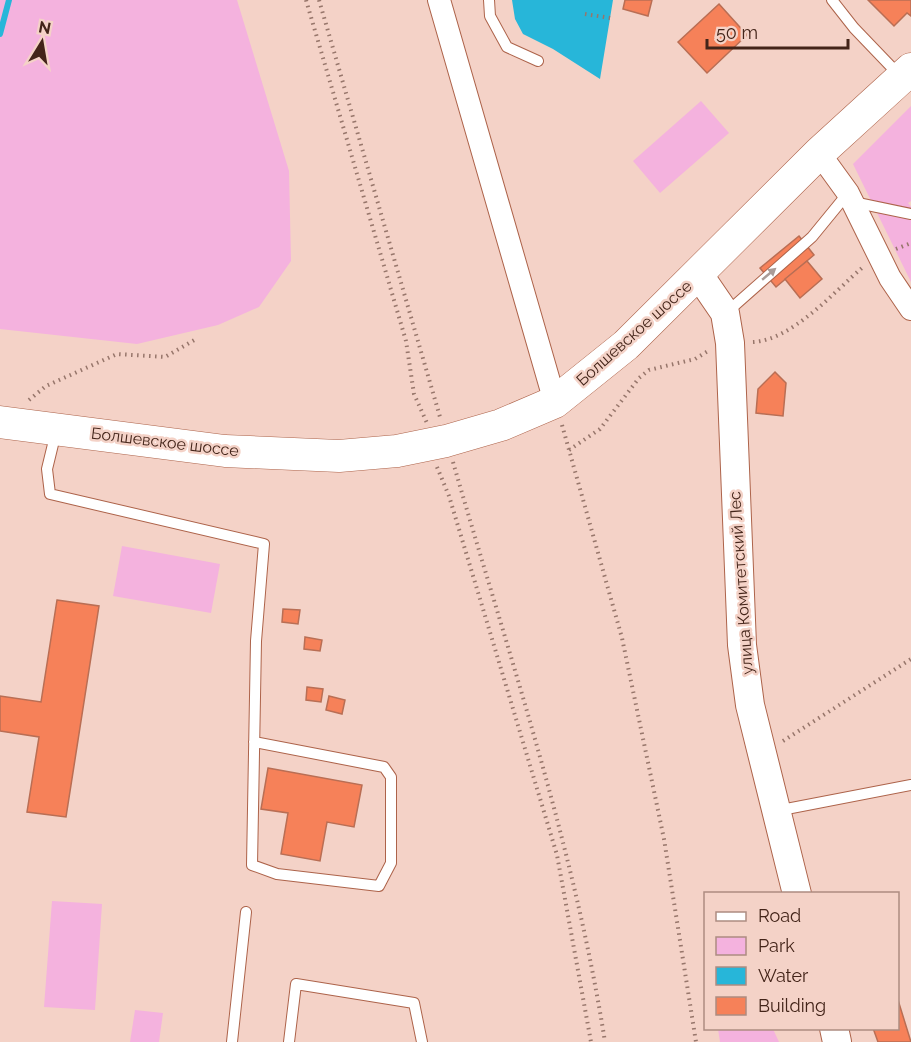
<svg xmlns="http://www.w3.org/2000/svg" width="911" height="1042" viewBox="0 0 911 1042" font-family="Raleway,sans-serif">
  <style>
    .green { fill: #f4b2de }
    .water { fill: #27b6d9 }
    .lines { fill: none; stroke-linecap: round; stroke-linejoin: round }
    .stream { stroke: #27b6d9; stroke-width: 6 }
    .building { fill: #f68159; stroke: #b96e54; stroke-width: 1.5 }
    .service-casing { stroke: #ad634a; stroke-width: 12 }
    .minor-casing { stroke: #ad634a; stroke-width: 24 }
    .tertiary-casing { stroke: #ad634a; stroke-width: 30 }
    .secondary-casing { stroke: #ad634a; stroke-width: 33 }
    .path { stroke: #97766b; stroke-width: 4; stroke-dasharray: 1.5 4.5; stroke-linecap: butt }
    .service { stroke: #fff; stroke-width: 10 }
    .minor { stroke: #fff; stroke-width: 22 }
    .tertiary { stroke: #fff; stroke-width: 28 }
    .secondary { stroke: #fff; stroke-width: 32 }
    .oneway { fill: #aa9c98 }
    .labels { text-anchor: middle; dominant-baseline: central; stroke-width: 5; stroke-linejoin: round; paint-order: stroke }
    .street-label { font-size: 16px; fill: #432419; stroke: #f4d2c7 }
  </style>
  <rect width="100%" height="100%" fill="#f4d2c7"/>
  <!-- green -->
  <g class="green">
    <path d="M0,0H237L289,171L291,261L259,307L218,325L137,344L0,329Z"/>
    <path d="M701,101L729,133L660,193L633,161Z"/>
    <path d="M911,106V201L908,203L911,207V282L853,164Z"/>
    <path d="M122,546L220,564L211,613L113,596Z"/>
    <path d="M52,901L102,904L95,1010L44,1007Z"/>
    <path d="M135,1010L163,1013L159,1042H130Z"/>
    <path d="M718,1029H773L779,1042H720Z"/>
  </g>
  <!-- water -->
  <path class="water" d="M512,0H613L600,79L553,49L523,34L515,19Z"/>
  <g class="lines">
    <!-- stream -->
    <path class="stream" d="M0,34L9,0"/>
  </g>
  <!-- building -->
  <g class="building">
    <path d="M625,0H652L648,16L623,9Z"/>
    <path d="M868,0H911V16L907,13L894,26Z"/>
    <path d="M719,4L747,35L707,73L678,42Z"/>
    <path d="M799,236L814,255L776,287L760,268Z"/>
    <path d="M807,261L822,279L800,298L785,279Z"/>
    <path d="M775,372L786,383L783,416L756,413L758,389Z"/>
    <path d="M57,600L99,606L66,817L27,812L39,737L0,731V696L41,702Z"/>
    <path d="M283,609L300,610L298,624L282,622Z"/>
    <path d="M305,637L322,640L320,651L304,649Z"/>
    <path d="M307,687L323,689L321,702L306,700Z"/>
    <path d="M329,696L345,700L342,714L326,710Z"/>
    <path d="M268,768L362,785L354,827L327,822L320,861L281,854L288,813L261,809Z"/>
    <path d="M898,1000L911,1042H878L873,1028H898Z"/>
  </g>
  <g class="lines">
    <!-- service casing -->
    <g class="service-casing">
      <g id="service">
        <path d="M489,0L490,16L507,47L538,61"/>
        <path d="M832,0L854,28L900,76"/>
        <path d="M853,202L911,214"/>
        <path d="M726,313L812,237L848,193"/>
        <path d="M56,432L47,469L50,494L264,544L256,641L252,865L277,874L379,886L391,863V777L384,767L254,742"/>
        <path d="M776,811L911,785"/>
        <path d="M232,1042L246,912"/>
        <path d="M289,1042L296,984L414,1003L422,1042"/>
      </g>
    </g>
    <!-- minor casing -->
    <g class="minor-casing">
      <g id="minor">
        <path d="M439,0L555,402"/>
        <path d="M819,153L848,193L890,278L911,309"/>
      </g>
    </g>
    <!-- tertiary casing -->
    <g class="tertiary-casing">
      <g id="tertiary">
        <path d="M699,275L725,313L730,343L742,645L750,705L797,894"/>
        <path d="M834,1028L837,1042"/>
      </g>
    </g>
    <!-- secondary casing -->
    <g class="secondary-casing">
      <path id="secondary" d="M0,422L225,451L339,456L397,451L446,441L501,425L555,402L626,345L819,153L911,69"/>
    </g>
    <!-- path -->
    <g class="path">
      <path d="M306,0L406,341L414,394L427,423"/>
      <path d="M319,0L440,417"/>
      <path d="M585,14L610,18"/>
      <path d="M896,249L911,243"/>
      <path d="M753,342C792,340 834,292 863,267"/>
      <path d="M29,400L46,386L117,354L165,357L196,339"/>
      <path d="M562,425L622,638L664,839L696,1042"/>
      <path d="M569,450L600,429L639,378L649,370L695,359L708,351"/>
      <path d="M453,462C508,653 574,845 605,1042"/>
      <path d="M437,467L449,496L557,855L591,1042"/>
      <path d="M783,741L911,659"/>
    </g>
    <!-- service -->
    <use href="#service" class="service"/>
    <!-- minor -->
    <use href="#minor" class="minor"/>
    <!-- tertiary -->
    <use href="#tertiary" class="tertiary"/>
    <!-- secondary -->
    <use href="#secondary" class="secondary"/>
  </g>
  <!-- one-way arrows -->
  <defs><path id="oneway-solid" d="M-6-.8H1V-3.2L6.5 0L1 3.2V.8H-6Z" transform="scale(1.5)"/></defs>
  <use class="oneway" href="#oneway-solid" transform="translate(769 274) rotate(-40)"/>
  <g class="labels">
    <!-- street labels -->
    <g class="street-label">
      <text transform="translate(634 333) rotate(-42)">Болшевское шоссе</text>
      <text transform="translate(165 442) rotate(7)">Болшевское шоссе</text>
      <text transform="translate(741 583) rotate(-94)">улица Комитетский Лес</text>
    </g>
  </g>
  <!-- legend -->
  <rect x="704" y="892" width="195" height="138" fill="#f4d2c7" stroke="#ad8c81" stroke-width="1.5"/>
  <rect x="716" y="912" width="30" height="9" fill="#ffffff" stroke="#ad8c81" stroke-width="1.5"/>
  <text x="758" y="922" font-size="18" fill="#432419">Road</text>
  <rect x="716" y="937" width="30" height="18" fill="#f4b2de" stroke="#ad8c81" stroke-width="1.5"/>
  <text x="758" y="952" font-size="18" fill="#432419">Park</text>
  <rect x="716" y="967" width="30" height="18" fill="#27b6d9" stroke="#ad8c81" stroke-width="1.5"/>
  <text x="758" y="982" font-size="18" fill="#432419">Water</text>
  <rect x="716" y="997" width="30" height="18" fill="#f68159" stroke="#ad8c81" stroke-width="1.5"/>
  <text x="758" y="1012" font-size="18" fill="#432419">Building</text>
  <!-- north arrow -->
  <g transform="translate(42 42) rotate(11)" stroke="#f4d2c7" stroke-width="4.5" paint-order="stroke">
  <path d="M0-4.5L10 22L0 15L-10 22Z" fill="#432419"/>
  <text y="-9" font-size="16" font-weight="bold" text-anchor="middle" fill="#432419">N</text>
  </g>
  <!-- scale -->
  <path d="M707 39v9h141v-9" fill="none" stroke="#432419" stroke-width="3"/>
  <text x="716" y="39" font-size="18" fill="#432419" stroke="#f4d2c7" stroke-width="4.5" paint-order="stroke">50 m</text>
</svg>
